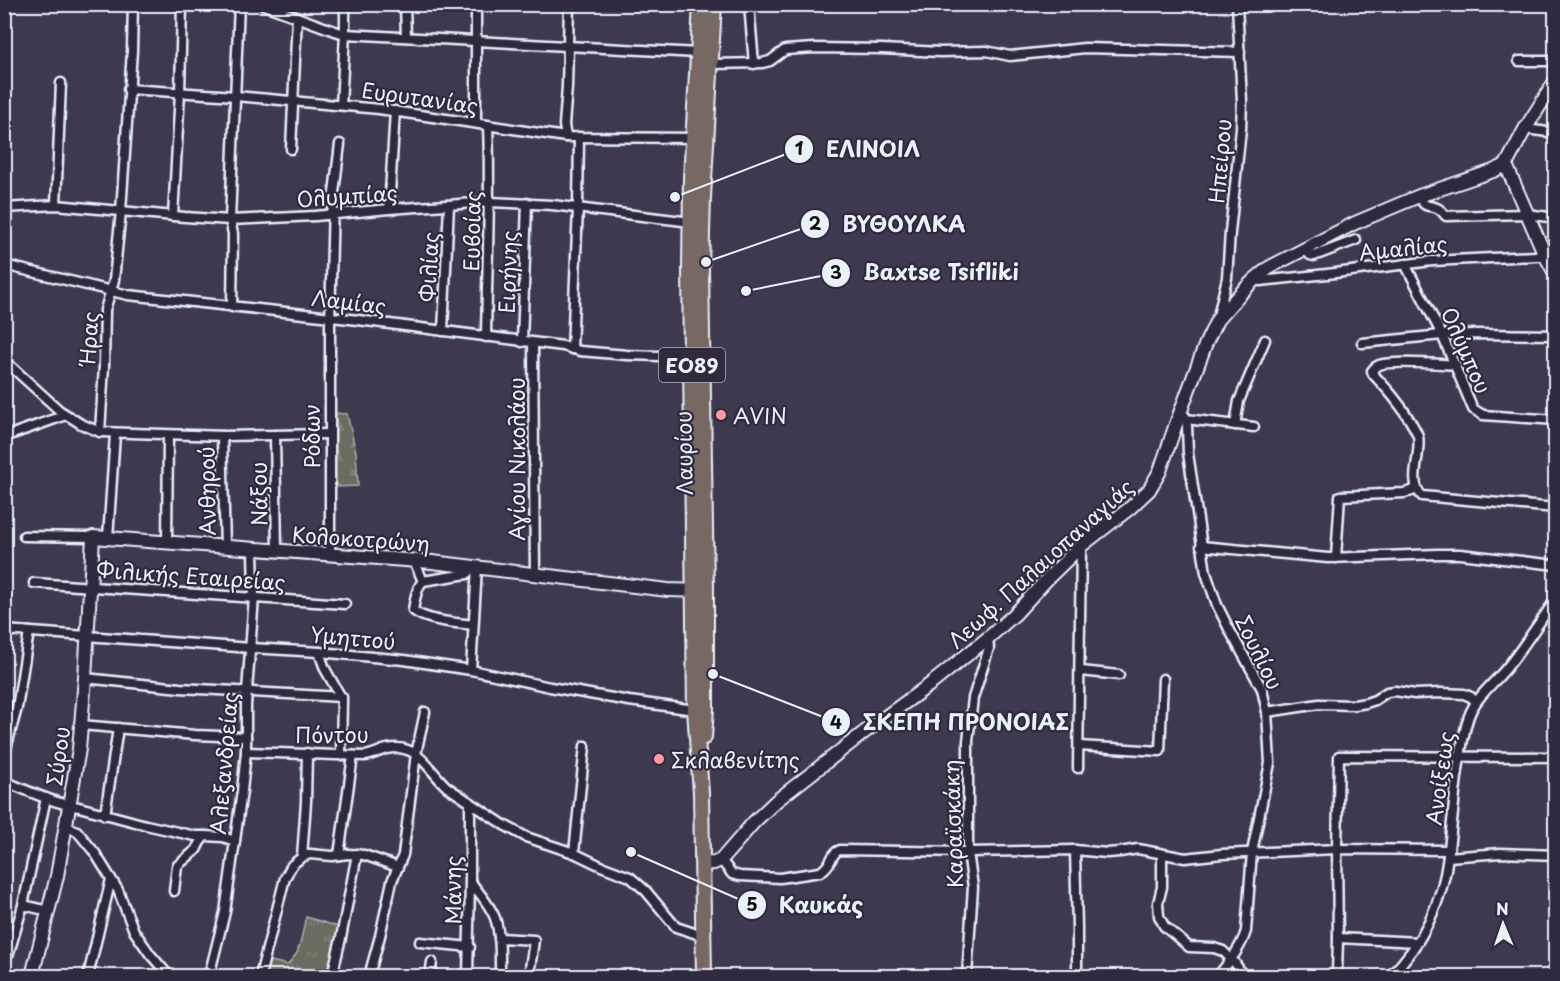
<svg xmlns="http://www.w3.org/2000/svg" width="1560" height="981" viewBox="0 0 1560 981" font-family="'Playpen Sans',sans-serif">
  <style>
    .grass { fill: url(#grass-tufts); stroke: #a9aeab; stroke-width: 1.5 }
    .forest { fill: url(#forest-firs); stroke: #a9aeab; stroke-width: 1.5 }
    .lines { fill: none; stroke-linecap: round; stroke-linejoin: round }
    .street-casing { stroke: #e8f1f8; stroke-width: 13 }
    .secondary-casing { stroke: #e8f1f8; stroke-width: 16 }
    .primary-casing { stroke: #e8f1f8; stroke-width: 18 }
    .street { stroke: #2f2a3d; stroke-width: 8 }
    .secondary { stroke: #2f2a3d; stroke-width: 12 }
    .primary { stroke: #776864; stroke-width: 14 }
    .poi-dot { fill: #ff9aa2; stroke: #2f2a3d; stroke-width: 2 }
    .labels { text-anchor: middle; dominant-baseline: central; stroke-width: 4.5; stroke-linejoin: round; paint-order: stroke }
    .shield { fill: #2f2a3d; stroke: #b0b5c0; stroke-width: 1.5 }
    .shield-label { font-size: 20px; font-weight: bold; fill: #e8f1f8 }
    .street-label { font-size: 21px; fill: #e8f1f8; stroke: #2f2a3d }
    .poi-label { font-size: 21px; fill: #e8f1f8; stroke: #2f2a3d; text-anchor: start }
    .leader { fill: none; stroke: #e8f1f8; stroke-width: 2 }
    .callout-dot { fill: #e8f1f8; stroke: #2f2a3d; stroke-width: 2 }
    .mark-label { font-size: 18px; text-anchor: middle; font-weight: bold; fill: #111 }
    .callout-label { font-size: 22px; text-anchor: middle; font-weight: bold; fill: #e8f1f8; stroke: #2f2a3d; stroke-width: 4.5; stroke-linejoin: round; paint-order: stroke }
  </style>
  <defs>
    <pattern id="grass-tufts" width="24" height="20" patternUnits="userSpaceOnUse" patternTransform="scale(1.5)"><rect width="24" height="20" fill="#6a6c5e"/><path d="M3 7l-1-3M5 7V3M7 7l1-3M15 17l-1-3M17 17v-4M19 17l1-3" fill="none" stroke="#7f8176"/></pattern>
    <pattern id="forest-firs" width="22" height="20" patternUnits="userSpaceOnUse" patternTransform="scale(1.5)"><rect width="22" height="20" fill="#6a6c5e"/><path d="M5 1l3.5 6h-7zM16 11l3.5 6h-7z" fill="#7f8176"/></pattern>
  </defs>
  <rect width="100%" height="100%" fill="#3e394f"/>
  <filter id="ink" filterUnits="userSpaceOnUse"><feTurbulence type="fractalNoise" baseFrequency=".0167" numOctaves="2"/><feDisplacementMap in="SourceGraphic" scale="12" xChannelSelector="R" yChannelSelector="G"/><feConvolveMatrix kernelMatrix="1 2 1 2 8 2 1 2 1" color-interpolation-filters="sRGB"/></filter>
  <g filter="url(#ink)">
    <!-- grass -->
    <path class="grass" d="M306,917L339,927L329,976H262L266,960L288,965L297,953L300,944Z"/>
    <!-- forest -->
    <path class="forest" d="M333,413L347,414L356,452L358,486L333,487Z"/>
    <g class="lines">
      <!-- street casing -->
      <g class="street-casing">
        <g id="street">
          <path d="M261,4L335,31L345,34L698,53"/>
          <path d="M405,4L406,37"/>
          <path d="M476,4V123"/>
          <path d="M749,4L754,64"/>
          <path d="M1003,4H1141"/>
          <path d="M1519,61H1556"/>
          <path d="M711,64L762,63L770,61L785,50L814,48L882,49L940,52L986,51L1010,56L1085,48L1240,52"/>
          <path d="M128,89L236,96L379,109L566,137L698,138"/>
          <path d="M341,105L345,34V4"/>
          <path d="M1525,129L1556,133"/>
          <path d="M566,137L564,125L567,87L569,4"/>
          <path d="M291,149L297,17"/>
          <path d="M1419,196C1426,211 1429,203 1439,209C1440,209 1445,215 1446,216L1527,214L1556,218"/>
          <path d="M56,205L61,83"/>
          <path d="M4,208L56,205L185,217L230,220L315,216L389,209L489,202L552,205L691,222"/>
          <path d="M389,209L395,111"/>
          <path d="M173,216L180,93L182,4"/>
          <path d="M1304,249L1310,255L1314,256L1356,240"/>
          <path d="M1405,264L1442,335L1473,409L1483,415L1556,420"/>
          <path d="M4,265L128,295L350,319L563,346L580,351L627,355L691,357"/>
          <path d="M1255,279L1260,281L1327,274L1432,261L1556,255"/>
          <path d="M232,307L233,234L230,220L239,4"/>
          <path d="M1218,316L1227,278L1230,232L1241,129L1242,101L1237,4"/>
          <path d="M443,331L449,205"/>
          <path d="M486,337C487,266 491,197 488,125"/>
          <path d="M522,342L527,203"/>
          <path d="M533,343L535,574"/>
          <path d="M1362,343L1442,335L1475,334L1556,335"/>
          <path d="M572,349L578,208L579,137"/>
          <path d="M4,360L59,410L81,424L100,432L225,436L329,434"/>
          <path d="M1456,365C1440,364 1392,360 1379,365C1375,367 1375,367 1372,371L1373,374C1387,389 1399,402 1409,419C1412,424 1416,430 1418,436C1422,454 1407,482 1422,496L1556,508"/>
          <path d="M1180,412L1185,416L1187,426L1188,453L1206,573L1217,605L1229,629L1262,689L1267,712L1270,763L1252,852L1246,931C1241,948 1229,962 1218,976"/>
          <path d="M1186,419L1254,427"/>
          <path d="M1235,425L1239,401L1265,340"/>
          <path d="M100,432L104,366L105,310L114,280L121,211L132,51L133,4"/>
          <path d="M275,435L277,551"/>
          <path d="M222,436L225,546"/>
          <path d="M4,437L66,415"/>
          <path d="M24,536L93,537"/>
          <path d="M108,538L115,434"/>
          <path d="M167,543L168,435"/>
          <path d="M1201,546L1328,558L1438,554H1460L1556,565"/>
          <path d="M330,555V324L333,201L340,144"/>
          <path d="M1336,558L1340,496L1404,493L1412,491L1416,488"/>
          <path d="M414,561L423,581"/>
          <path d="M34,583L345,604"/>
          <path d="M473,625C458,623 424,621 413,610C415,600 416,588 423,581L467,574L474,566"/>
          <path d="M4,630L251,648L319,652L404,660L471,670L550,687L629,701L695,710"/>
          <path d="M319,652L325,669L342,699L341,755"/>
          <path d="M471,670L477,567"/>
          <path d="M1081,671L1119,675"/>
          <path d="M85,678L180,688L342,697"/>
          <path d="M1267,712L1319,704L1354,705L1366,703L1375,700L1387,692L1395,691L1415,694L1442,693L1464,694L1471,697L1476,702"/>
          <path d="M81,725L195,735L246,737"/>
          <path d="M1079,746L1160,751L1163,679"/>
          <path d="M246,752L365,756C373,755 379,751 387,749C418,742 428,770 447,787L504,825L526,837L574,853L601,866L630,877L646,891L676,927L703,936"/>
          <path d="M4,756L17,708L29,632"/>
          <path d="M1078,768L1081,546"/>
          <path d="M4,781C28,791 53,803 79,807L146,825L195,836H205"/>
          <path d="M105,815L118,728"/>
          <path d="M66,827L77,831L95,853L118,890L134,931L150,954L169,976"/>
          <path d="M1075,850L1077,927V976"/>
          <path d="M574,853L585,746"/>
          <path d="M1162,854V887L1158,903L1159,916L1164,926L1189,947L1214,948L1223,951L1235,963L1243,976"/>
          <path d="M339,855L353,756"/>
          <path d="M302,857L306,802L307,753"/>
          <path d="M1448,857L1501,853L1556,855"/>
          <path d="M721,860L732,874L740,876L780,878L820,872C833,865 830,853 840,850L968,852L1075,850L1107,853L1120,852L1138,849L1185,858L1222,854L1337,849L1339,756L1556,757"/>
          <path d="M471,882C479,893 490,905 495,918C501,936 500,958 500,976"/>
          <path d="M174,891L177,866L196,850L200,842L205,836L223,837L235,841"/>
          <path d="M23,905L49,911"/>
          <path d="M499,938L534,940L529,976"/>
          <path d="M1338,938L1337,849L1449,850"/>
          <path d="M420,942L470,947"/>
          <path d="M9,953L23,905L46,798"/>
          <path d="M1337,975L1338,938L1418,942"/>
          <path d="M88,976L111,879"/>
          <path d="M209,976L225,912L242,791L246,752V705L254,597L253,549"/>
          <path d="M260,976L285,878L292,865L302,857L310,854L332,856L348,854L364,855L398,867"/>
          <path d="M332,976L341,938L357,854"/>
          <path d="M369,976L380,936L392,881L403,855L416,754L425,712"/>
          <path d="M430,976L432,962"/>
          <path d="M468,976L470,881V802"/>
          <path d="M967,976L973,887L968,852V741L973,698L989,648L988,638"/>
          <path d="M1390,976C1422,945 1443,901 1448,856C1452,827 1454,798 1458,770C1461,752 1463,733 1469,716C1476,696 1495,683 1508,666C1525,645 1540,621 1556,599"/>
        </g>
      </g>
      <!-- secondary casing -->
      <g class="secondary-casing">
        <g id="secondary">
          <path d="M1506,165L1545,255L1556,275"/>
          <path d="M702,864L714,863L721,860L754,822L776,801L866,731L932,683L988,638L1015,614L1048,578L1081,546L1130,508L1149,490L1160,471L1176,424L1206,343L1217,320L1239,295L1255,279L1270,267L1355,223L1419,196L1493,171L1506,165L1525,129L1556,80"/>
          <path d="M32,976L57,876L79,749L85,678L93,537L432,562L668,590L703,591"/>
        </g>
      </g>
      <!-- primary casing -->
      <g class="primary-casing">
        <g id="primary">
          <path d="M701,4L691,178L690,269L695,710L701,793L704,976"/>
          <path d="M704,737L706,709V591L701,268L703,197L714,4"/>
        </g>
      </g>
      <!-- street -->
      <use href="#street" class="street"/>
      <!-- secondary -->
      <use href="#secondary" class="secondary"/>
      <!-- primary -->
      <use href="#primary" class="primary"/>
    </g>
  </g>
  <!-- markers -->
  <g class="poi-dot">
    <circle cx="721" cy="415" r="6"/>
    <circle cx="659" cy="759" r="6"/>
  </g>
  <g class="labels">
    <!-- shield labels -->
    <rect class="shield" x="659" y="348" width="66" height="34" rx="4.5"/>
    <g class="shield-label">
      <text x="692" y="365">ΕΟ89</text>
    </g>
    <!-- street labels -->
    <g class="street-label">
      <text transform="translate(420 97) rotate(8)">Ευρυτανίας</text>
      <text transform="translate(1219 161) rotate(-85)">Ηπείρου</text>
      <text transform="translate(347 195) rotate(-4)">Ολυμπίας</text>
      <text transform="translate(471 231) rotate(-89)">Ευβοίας</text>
      <text transform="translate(1403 247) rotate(-6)">Αμαλίας</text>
      <text transform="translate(428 267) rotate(-87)">Φιλίας</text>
      <text transform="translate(507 272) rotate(-88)">Ειρήνης</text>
      <text transform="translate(349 301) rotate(7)">Λαμίας</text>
      <text transform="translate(88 338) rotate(-86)">Ήρας</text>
      <text transform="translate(1467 350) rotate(66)">Ολύμπου</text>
      <text transform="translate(311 436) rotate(-90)">Ρόδων</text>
      <text transform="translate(683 453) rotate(-91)">Λαυρίου</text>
      <text transform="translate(516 459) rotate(-90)">Αγίου Νικολάου</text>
      <text transform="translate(206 491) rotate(-91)">Ανθηρού</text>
      <text transform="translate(258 494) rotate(-91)">Νάξου</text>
      <text transform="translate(361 538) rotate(4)">Κολοκοτρώνη</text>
      <text transform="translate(1040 563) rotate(-42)">Λεωφ. Παλαιοπαναγιάς</text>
      <text transform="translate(191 575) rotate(4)">Φιλικής Εταιρείας</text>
      <text transform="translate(353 637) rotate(5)">Υμηττού</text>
      <text transform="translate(1260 652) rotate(64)">Σουλίου</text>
      <text x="332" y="734">Πόντου</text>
      <text transform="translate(57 756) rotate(-82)">Σύρου</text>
      <text transform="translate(223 763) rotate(-85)">Αλεξανδρείας</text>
      <text transform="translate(1439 778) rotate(-82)">Ανοίξεως</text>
      <text transform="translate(952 824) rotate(-92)">Καραϊσκάκη</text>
      <text transform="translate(452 890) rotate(-90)">Μάνης</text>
    </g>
    <!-- poi labels -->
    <g class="poi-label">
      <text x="733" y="415">AVIN</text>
      <text x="671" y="759">Σκλαβενίτης</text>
    </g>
  </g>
  <!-- callouts -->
  <path class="leader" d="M675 197L799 149M706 262L815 224M746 291L836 273M713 674L836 722M631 852L752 905"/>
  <g class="callout-dot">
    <circle cx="675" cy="197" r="6"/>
    <circle cx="706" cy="262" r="6"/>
    <circle cx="746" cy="291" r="6"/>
    <circle cx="713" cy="674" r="6"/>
    <circle cx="631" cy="852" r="6"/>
    <circle cx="799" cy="149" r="15"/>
    <circle cx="815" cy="224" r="15"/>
    <circle cx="836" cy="273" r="15"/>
    <circle cx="836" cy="722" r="15"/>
    <circle cx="752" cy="905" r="15"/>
  </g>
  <g class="mark-label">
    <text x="799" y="155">1</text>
    <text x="815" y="230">2</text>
    <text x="836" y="279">3</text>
    <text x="836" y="729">4</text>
    <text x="752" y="911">5</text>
  </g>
  <g class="callout-label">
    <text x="873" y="157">ΕΛΙΝΟΙΛ</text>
    <text x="904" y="232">ΒΥΘΟΥΛΚΑ</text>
    <text x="941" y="280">Baxtse Tsifliki</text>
    <text x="966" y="730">ΣΚΕΠΗ ΠΡΟΝΟΙΑΣ</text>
    <text x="821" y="913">Καυκάς</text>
  </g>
  <!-- margin -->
  <rect width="1560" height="981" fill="none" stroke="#2f2a3d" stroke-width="24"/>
  <rect x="12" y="12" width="1536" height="957" fill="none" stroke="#e8f1f8" stroke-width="2" filter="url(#ink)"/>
  <!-- north arrow -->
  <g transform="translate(1503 924) rotate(358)" stroke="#2f2a3d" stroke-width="4.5" paint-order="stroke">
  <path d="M0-4.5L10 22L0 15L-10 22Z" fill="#e8f1f8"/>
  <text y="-9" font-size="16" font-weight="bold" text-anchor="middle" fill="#e8f1f8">N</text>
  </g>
</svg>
